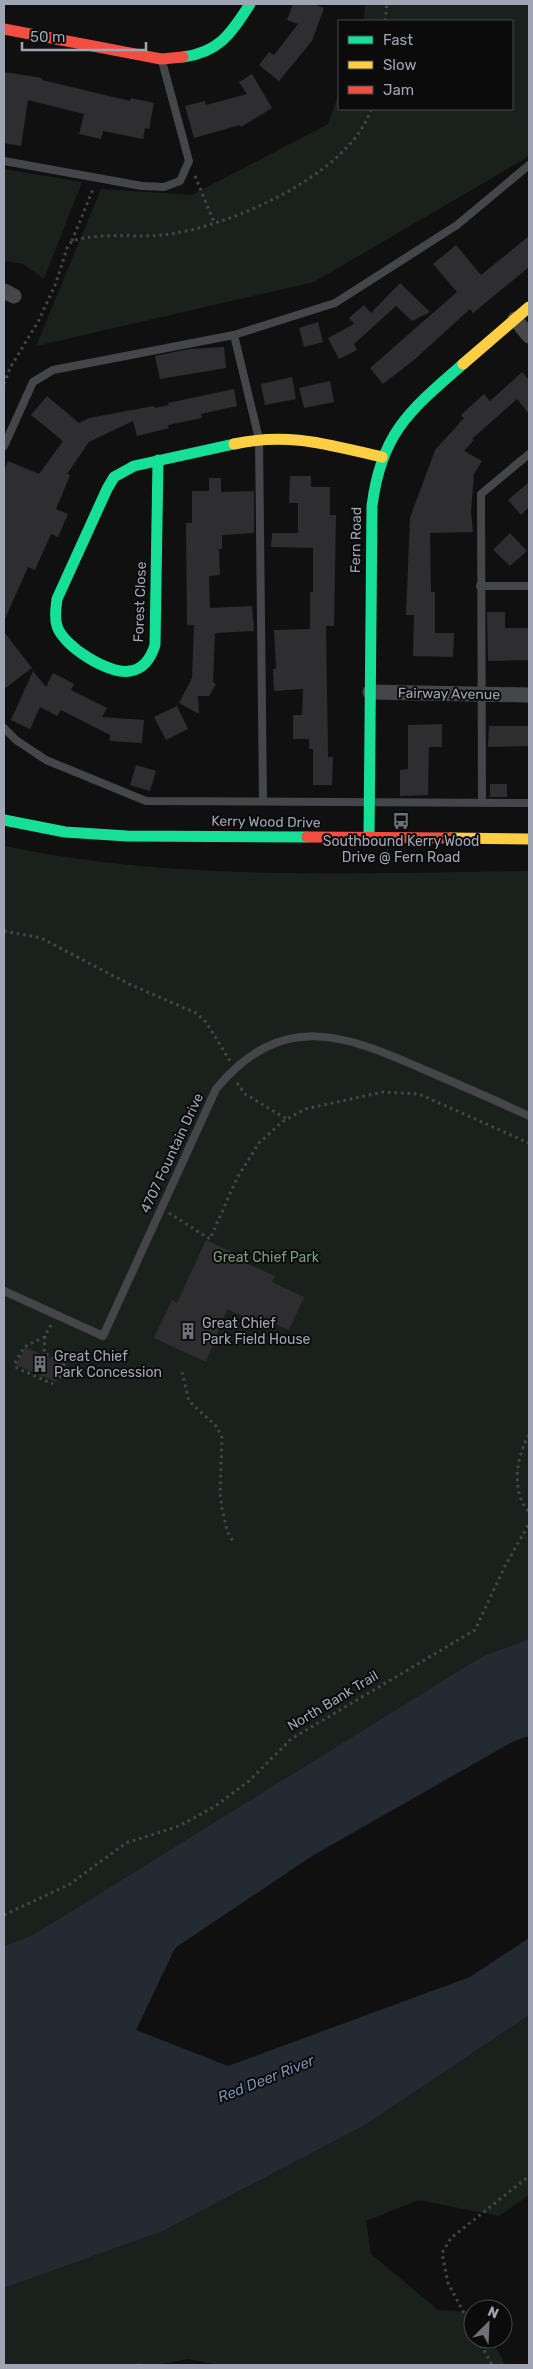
<svg xmlns="http://www.w3.org/2000/svg" width="533" height="2369" viewBox="0 0 533 2369" font-family="Rubik,sans-serif">
  <style>
    .green { fill: #1a211c }
    .water { fill: #242a32 }
    .building { fill: #2e2e30 }
    .lines { fill: none; stroke-linecap: round; stroke-linejoin: round }
    .path { stroke: #46474c; stroke-width: 3; stroke-dasharray: 2.5 4; stroke-linecap: butt }
    .lane { stroke: #45464a; stroke-width: 8 }
    .street { stroke: #45464a; stroke-width: 15 }
    .fast { stroke: #16e098; stroke-width: 11 }
    .slow { stroke: #ffcf43; stroke-width: 11 }
    .jam { stroke: #f24e42; stroke-width: 11 }
    .labels { text-anchor: middle; dominant-baseline: central; stroke-width: 4; stroke-linejoin: round; paint-order: stroke }
    .street-label { font-size: 14px; fill: #a0a5b3; stroke: #0b0b0c }
    .poi-label { font-size: 14px; fill: #a0a5b3; stroke: #0b0b0c; text-anchor: start }
    .park-label { font-size: 14px; fill: #769f7c; stroke: #0b0b0c }
    .water-label { font-size: 15px; font-style: italic; fill: #7590b1; stroke: #0b0b0c }
  </style>
  <rect width="100%" height="100%" fill="#101011"/>
  <!-- green -->
  <g class="green">
    <path d="M365,4H529V154L523,160L314,282L36,346L101,189L192,195L328,124L339,93V109H512V21H364Z"/>
    <path d="M4,169L82,182L44,279L23,264L4,261Z"/>
    <path d="M4,846C178,882 353,873 529,871V1639L481,1657L33,1935L4,1946Z"/>
    <path d="M529,2015V2195L499,2216L419,2200L366,2221L371,2254L438,2310L473,2312V2339H492L505,2365H219L187,2359L158,2365H4V2288L163,2231L365,2125Z"/>
  </g>
  <!-- water -->
  <path class="water" d="M529,1639V1736L514,1741L312,1856L175,1948L136,2030L228,2066L470,1977L529,1938V2015L365,2125L163,2231L4,2288V1946L33,1935L481,1657Z"/>
  <!-- building -->
  <g class="building">
    <path d="M293,4H313L324,8L312,41L279,81L259,65L269,52L274,55L298,24L287,20Z"/>
    <path d="M4,72L42,78V80L130,101L131,98L154,103L149,129L145,128L143,139L103,131L101,139L79,134L84,114L28,100L21,146L4,143Z"/>
    <path d="M252,74L272,108L241,127L240,125L194,138L185,106L205,101L206,105L247,94L239,82Z"/>
    <path d="M529,236V267L473,313L470,309L414,360L383,384L370,368L457,292L433,264L456,245L481,275Z"/>
    <path d="M400,283L430,312L412,321L396,306L354,344L357,350L339,359L328,338L354,324L349,318L364,305L371,313Z"/>
    <path d="M318,322L323,342L304,347L299,328Z"/>
    <path d="M224,347L226,368L160,379L155,356L190,349Z"/>
    <path d="M522,372L529,380V414L517,399L472,439L474,440L464,451L482,461L474,474L471,512L473,532L430,533L431,592H435V633H454L453,657L413,656L414,615H406L410,518L435,450L464,418L461,415L484,394L490,401Z"/>
    <path d="M292,377L296,399L265,405L261,384Z"/>
    <path d="M330,381L334,402L304,408L299,388Z"/>
    <path d="M234,389L237,406L201,414L202,418L168,425L169,428L137,436L133,421L89,442L67,474L70,475L56,509L68,514L58,537L51,534L35,570L28,567L4,621V471L8,461L39,474L63,441L31,415L47,396L79,423L89,418L154,406L155,408L169,405L168,403Z"/>
    <path d="M290,476H311V487H330V515H336L334,626H326L328,757H333L332,785H313V749H309V739H293V715H302L303,689L274,691L273,669H276L274,630L310,629V592H313V548L271,547L272,533H298V503H289Z"/>
    <path d="M209,478H221V492L254,491V533L222,535V549H219L220,575L209,576L210,608L252,606L254,631L215,633L213,682L216,684L209,696H198L199,714L179,703L192,678L194,625H187L186,523H192V491H209Z"/>
    <path d="M529,482V507L521,515L508,500Z"/>
    <path d="M510,533L527,551L510,566L493,550Z"/>
    <path d="M487,612H505V628H529V660L488,661Z"/>
    <path d="M4,632L32,668L4,689Z"/>
    <path d="M33,671L46,687L53,673L74,684L71,690L107,708L102,717L144,720L142,743L110,741V735L61,710L57,716L40,707L30,729L11,720Z"/>
    <path d="M177,706L188,729L166,740L154,717Z"/>
    <path d="M442,724V747H429L428,795L400,796V770L408,769V725Z"/>
    <path d="M489,726H529V746L488,747Z"/>
    <path d="M136,765L156,771L150,791L130,785Z"/>
    <rect x="490" y="784" width="17" height="13"/>
    <path d="M206,1240L249,1260L246,1263L275,1276L272,1282L304,1297L289,1330L258,1316L256,1322L227,1309L206,1362L154,1338L172,1300L177,1303Z"/>
    <path d="M25,1347L64,1364L56,1382L16,1365Z"/>
  </g>
  <g class="lines">
    <!-- path -->
    <g class="path">
      <path d="M385,21L387,4"/>
      <path d="M195,176L214,222"/>
      <path d="M72,241L93,189"/>
      <path d="M4,384L10,368L39,320L56,283L67,248L72,241C101,232 133,238 163,235C227,228 350,175 371,109"/>
      <path d="M4,931L41,938L129,984L196,1013L206,1022L230,1061"/>
      <path d="M237,1083L245,1094L287,1119"/>
      <path d="M169,1213L210,1239L237,1178L259,1143L282,1122L305,1109L383,1092L419,1094L529,1143"/>
      <path d="M51,1325L44,1337L24,1347L15,1363L17,1368L53,1384"/>
      <path d="M45,1336L44,1353L62,1362L64,1365L58,1382"/>
      <path d="M182,1372L189,1401L217,1427L222,1438L220,1493L222,1508L227,1531L234,1543"/>
      <path d="M529,1435C516,1457 511,1492 529,1512"/>
      <path d="M4,1915L70,1884L126,1843L179,1826L214,1807L249,1781L291,1739L475,1630L505,1566L529,1524"/>
      <path d="M473,2330L448,2283L442,2253L451,2238L529,2176"/>
      <path d="M478,2339L492,2365"/>
      <path d="M138,2365H141"/>
    </g>
    <!-- lane -->
    <g class="lane">
      <path d="M4,161L142,186L164,187L180,181L189,161L162,61"/>
      <path d="M234,335L259,439L263,801"/>
      <path d="M4,446L33,382L53,370L234,335L335,303L457,225L529,165"/>
      <path d="M480,586H529"/>
      <path d="M4,728L16,740L46,760L146,801L529,803"/>
      <path d="M482,802L481,494L529,454"/>
      <path d="M4,1291L103,1336L216,1089C282,1010 344,1034 425,1070C460,1085 495,1100 529,1116"/>
    </g>
    <!-- street -->
    <g class="street">
      <path d="M4,291L14,296"/>
      <path d="M515,319L529,336"/>
      <path d="M370,692L529,695"/>
    </g>
    <!-- fast -->
    <g class="fast">
      <path d="M183,57C220,52 231,33 250,4"/>
      <path d="M158,460L155,645C151,658 144,669 130,671C109,675 63,646 57,626C54,617 56,608 57,599L107,489L114,477L134,466L234,444"/>
      <path d="M4,820L65,832L127,836L307,837"/>
      <path d="M369,838L372,506C381,433 410,410 463,364"/>
    </g>
    <!-- slow -->
    <g class="slow">
      <path d="M463,364L529,307"/>
      <path d="M234,444C290,432 328,445 382,457"/>
      <path d="M450,838L529,839"/>
    </g>
    <!-- jam -->
    <g class="jam">
      <path d="M4,29L161,59L183,57"/>
      <path d="M307,837L450,838"/>
    </g>
  </g>
  <!-- icons -->
  <defs>
    <g id="bus-bare" transform="scale(1.35)"><path d="M-5-6H5V4H4V6H2V4H-2V6H-4V4H-5ZM-3.5-4V0h7V-4ZM-3.5 1.2v1.5H-2V1.2ZM2 1.2v1.5H3.5V1.2Z" fill="#6e717a" stroke="#0b0b0c" stroke-width="2.5" paint-order="stroke"/></g>
    <g id="building-bare" transform="scale(1.35)"><path d="M-4-6H4V6H1V3H-1V6H-4ZM-2.5-4.3h1.7v1.8h-1.7ZM.8-4.3h1.7v1.8H.8ZM-2.5-1h1.7V.8h-1.7ZM.8-1h1.7V.8H.8Z" fill="#6e717a" stroke="#0b0b0c" stroke-width="2.5" paint-order="stroke"/></g>
  </defs>
  <g fill-rule="evenodd">
    <use href="#bus-bare" x="401" y="821"/>
    <use href="#building-bare" x="188" y="1331"/>
    <use href="#building-bare" x="40" y="1364"/>
  </g>
  <g class="labels">
    <!-- street labels -->
    <g class="street-label">
      <text transform="translate(356 540) rotate(-89)">Fern Road</text>
      <text transform="translate(140 602) rotate(-88)">Forest Close</text>
      <text transform="translate(449 694) rotate(1)">Fairway Avenue</text>
      <text transform="translate(266 822) rotate(1)">Kerry Wood Drive</text>
      <text transform="translate(172 1153) rotate(-65)">4707 Fountain Drive</text>
      <text transform="translate(333 1701) rotate(-31)">North Bank Trail</text>
    </g>
    <!-- poi labels -->
    <g class="poi-label">
      <text x="401" y="841" text-anchor="middle">Southbound Kerry Wood<tspan x="401" dy="16">Drive @ Fern Road</tspan></text>
      <text x="202" y="1323">Great Chief<tspan x="202" dy="16">Park Field House</tspan></text>
      <text x="54" y="1356">Great Chief<tspan x="54" dy="16">Park Concession</tspan></text>
    </g>
    <!-- park labels -->
    <g class="park-label">
      <text x="266" y="1257">Great Chief Park</text>
    </g>
    <!-- water labels -->
    <g class="water-label">
      <text transform="translate(266 2079) rotate(-22)">Red Deer River</text>
    </g>
  </g>
  <!-- border -->
  <rect width="533" height="2369" fill="none" stroke="#a0a5b3" stroke-width="10"/>
  <!-- legend -->
  <rect x="338" y="20" width="175" height="90" fill="#0b0b0c" stroke="#47494f"/>
  <rect x="348" y="36" width="25" height="8" fill="#16e098" stroke="#47494f"/>
  <text x="383" y="45" font-size="15" fill="#a0a5b3">Fast</text>
  <rect x="348" y="61" width="25" height="8" fill="#ffcf43" stroke="#47494f"/>
  <text x="383" y="70" font-size="15" fill="#a0a5b3">Slow</text>
  <rect x="348" y="86" width="25" height="8" fill="#f24e42" stroke="#47494f"/>
  <text x="383" y="95" font-size="15" fill="#a0a5b3">Jam</text>
  <!-- north arrow -->
  <g transform="translate(488 2324) rotate(24)"><circle r="24" fill="#0b0b0c" stroke="#47494f"/>
  <path d="M0-4L9 19L0 12L-9 19Z" fill="#6e717a"/>
  <text y="-8" font-size="14" font-weight="bold" text-anchor="middle" fill="#a0a5b3">N</text>
  </g>
  <!-- scale -->
  <path d="M22 42v8h124v-8" fill="none" stroke="#a0a5b3" stroke-width="2.5"/>
  <text x="30" y="42" font-size="15" fill="#a0a5b3" stroke="#0b0b0c" stroke-width="4" paint-order="stroke">50 m</text>
</svg>
